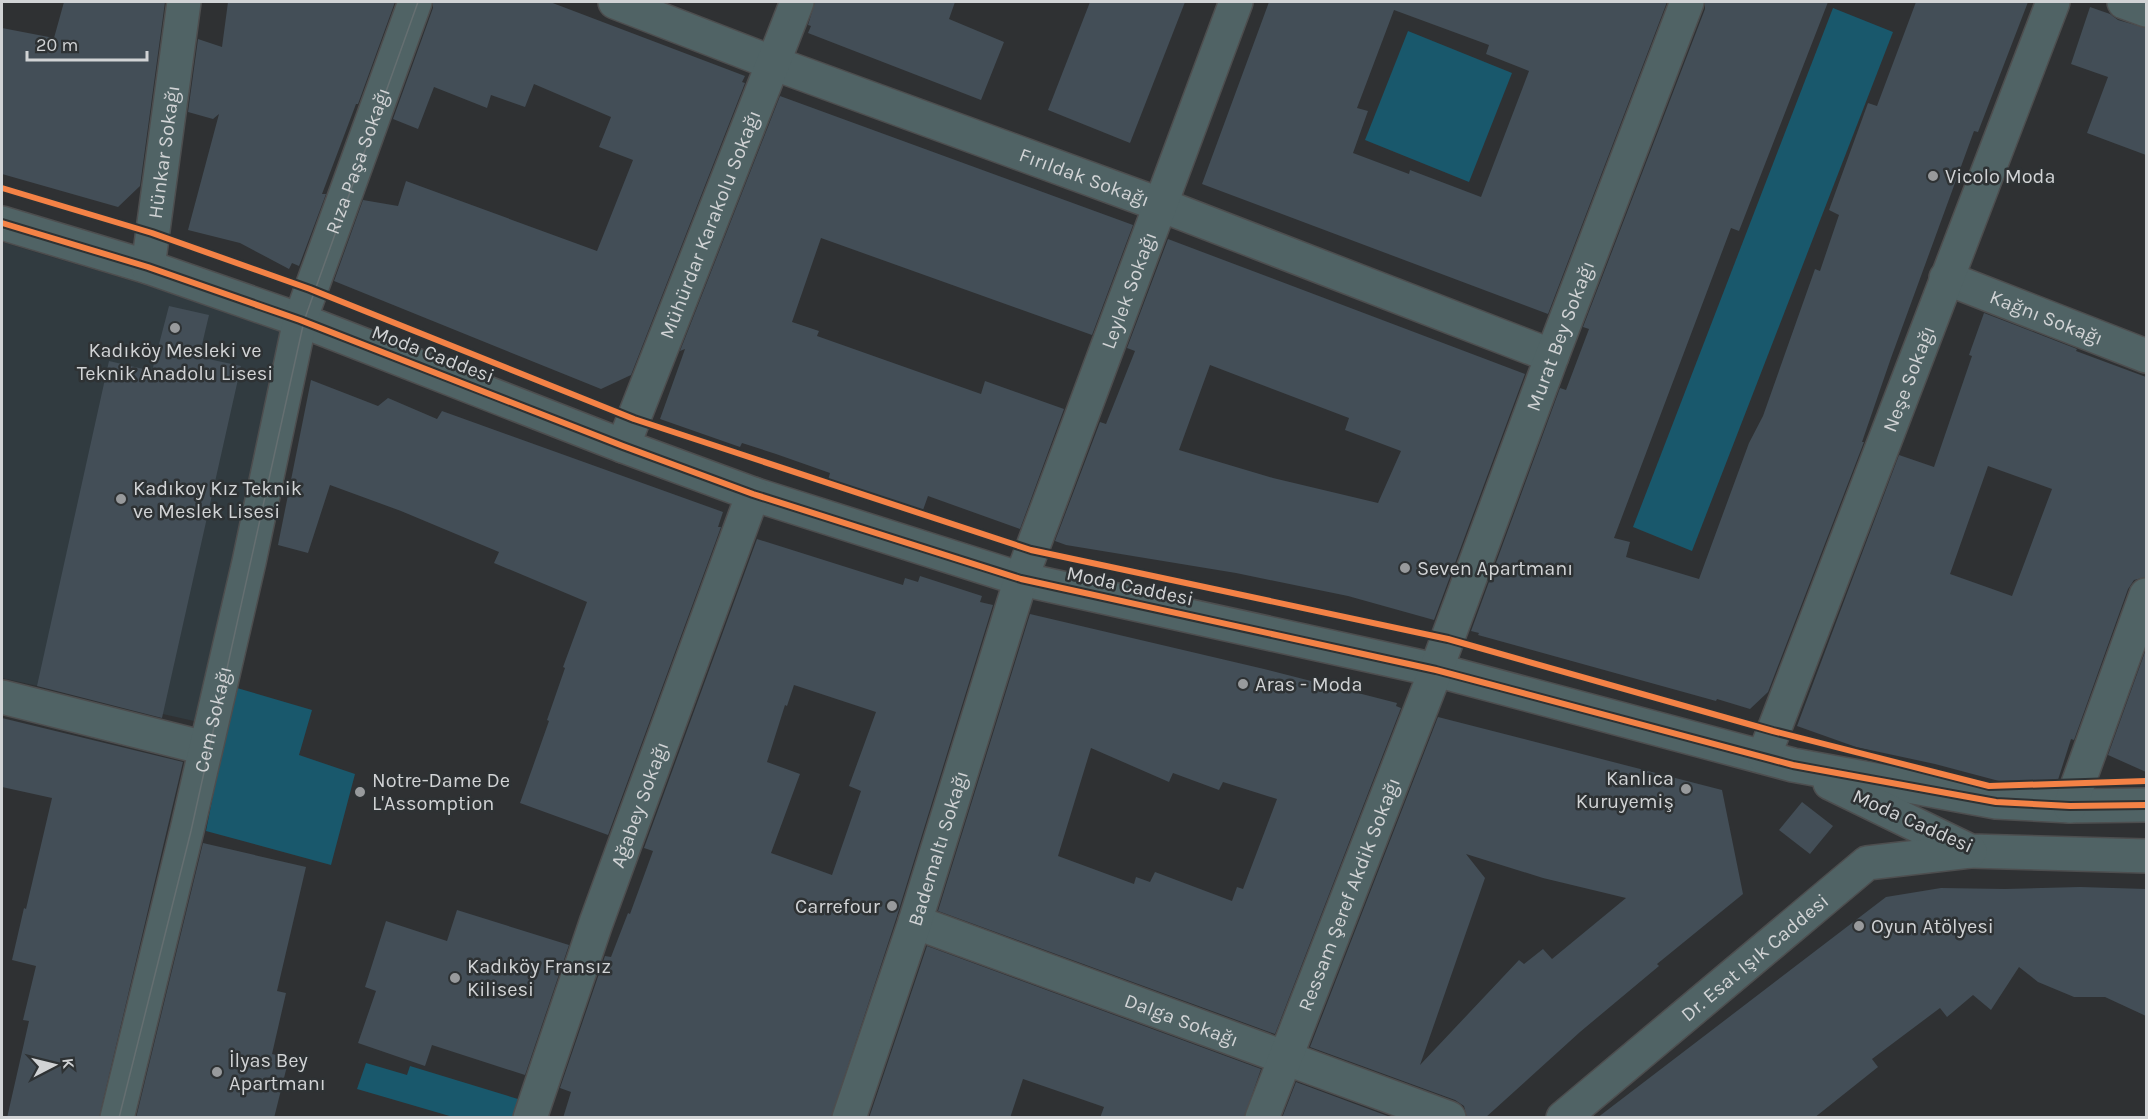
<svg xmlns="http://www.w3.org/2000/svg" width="2148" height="1119" viewBox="0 0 2148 1119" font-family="Karla,sans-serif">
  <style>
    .built { fill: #313b40 }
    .green { fill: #19586c }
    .building { fill: #434e57; fill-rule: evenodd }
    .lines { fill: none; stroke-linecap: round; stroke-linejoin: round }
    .minor-casing { stroke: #4d4e4f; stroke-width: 36 }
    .minor { stroke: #506365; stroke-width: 33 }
    .tram { stroke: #656f71; stroke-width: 1.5 }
    .cycleway-casing { stroke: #2e3234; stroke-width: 10 }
    .cycleway { stroke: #f48246; stroke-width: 6 }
    .poi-dot { fill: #989a9c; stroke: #2e3234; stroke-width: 2 }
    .labels { text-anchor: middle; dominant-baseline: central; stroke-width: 5; stroke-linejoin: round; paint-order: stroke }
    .street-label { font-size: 20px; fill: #d1d3d5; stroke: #2e3234 }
    .poi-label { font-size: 20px; fill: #d1d3d5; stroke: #2e3234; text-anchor: start }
  </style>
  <rect width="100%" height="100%" fill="#2f3133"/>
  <!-- built -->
  <path class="built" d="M2,242L149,286L286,332L194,721L2,678Z"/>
  <!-- green -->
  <g class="green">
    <path d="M1833,8L1893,32L1692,551L1633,527Z"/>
    <path d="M1408,31L1512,73L1469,182L1365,140Z"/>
    <path d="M237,688L312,710L299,755L355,774L331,865L206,831L219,765Z"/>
    <path d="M366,1063L407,1075L410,1066L531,1103L526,1117H453L357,1089Z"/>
  </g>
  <!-- building -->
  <g class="building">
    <path d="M64,2H165L140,186L118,207L2,174V28L54,38Z"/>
    <path d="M228,2H395L358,104H356L322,194H326L299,266L292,263L289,269L240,243L188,230L219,114L213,119L188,112L198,39L222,47Z"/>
    <path d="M433,2H550L745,76L742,82L745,83L631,375L601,389L334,281L363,200L398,206L406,181L597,251L633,160L599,147L611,117L534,84L525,107L491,95L487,108L434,87L418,129L393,119L433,8Z"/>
    <path d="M815,2H955L949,19L1004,42L981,100L808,33L811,26L808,25Z"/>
    <path d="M1090,2H1185L1130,143L1048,110Z"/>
    <path d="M1269,2H1667L1548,314L1202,184ZM1394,10L1489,45L1486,54L1529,71L1481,197L1410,170L1409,174L1353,153L1368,111L1357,108Z"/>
    <path d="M1705,2H1828L1739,231L1731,228L1614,538L1630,542L1626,557L1699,579L1749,443L1763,416L1815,269L1820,271L1839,215L1829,210L1868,103L1877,106L1916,2H2028L1978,132L1974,131L1891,358L1862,442H1864L1768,692L1750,709L1717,699L1716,701L1478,635L1479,633L1471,631L1560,388L1566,390L1589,329L1583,327L1705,9Z"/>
    <path d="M2090,7L2110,14L2118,20L2146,28V155L2087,133L2108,77L2071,64Z"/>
    <path d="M780,96L1133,225L1092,335L821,238L792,322L819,331L817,336L981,394L985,381L1064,409L1020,529L928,496L923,510L828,480L830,473L776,454L742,443L740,447L660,419L685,349L680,351Z"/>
    <path d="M1168,239L1525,374L1434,620L1348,596L1236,573L1066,545L1055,541L1100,422L1106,424L1135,351L1127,348ZM1210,365L1349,418L1345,430L1401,451L1378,503L1273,478L1179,450Z"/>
    <path d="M169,306L209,315L199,357L241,366L162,718L37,686L109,361L152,371Z"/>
    <path d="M1984,313L2077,349L2076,351L2146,377V577L2134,580L2128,589L2074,740L2071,739L2057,783L1999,781L1935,764L1856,747L1797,726L1899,455L1934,467L1972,356L1969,355ZM1988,466L2052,489L2012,596L1950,574Z"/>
    <path d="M311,380L378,406L388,398L437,419L442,411L723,512L718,527H721L608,835L520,803L549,721L547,720L565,668L563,667L587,602L494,563L499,552L401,511L330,485L308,553L278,545Z"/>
    <path d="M757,539L903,585L905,578L918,582L920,576L982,596L980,602L993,605L897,916L831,1118H563L571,1092L560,1088L605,956L611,957L628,913L630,914L653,851L644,848ZM794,685L876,712L849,786L861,791L832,875L771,853L800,774L767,762L785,705L787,706Z"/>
    <path d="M1030,614L1264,669L1397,703L1396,706L1401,708L1275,1034L938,911ZM1091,748L1169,782L1173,773L1219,790L1223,782L1277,799L1243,889L1237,887L1232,901L1155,872L1150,882L1136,877L1134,884L1058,856Z"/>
    <path d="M2146,649V772L2108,755Z"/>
    <path d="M1438,717L1722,790L1743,894L1657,964L1659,966L1580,1032L1485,1118H1467L1464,1106L1455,1100L1310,1047ZM1466,854L1543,878L1626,898L1552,959L1543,949L1524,964L1519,960L1420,1065L1485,878Z"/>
    <path d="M2,718L183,762L99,1118H7L29,1021L23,1020L36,966L12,960L24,908L26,909L52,798L2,787Z"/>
    <path d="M1802,802L1833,826L1810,854L1779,830Z"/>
    <path d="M203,843L306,867L277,991L286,993L272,1054L289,1058L274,1118H136Z"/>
    <path d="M2080,887L2146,889V1016L2105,997H2074L2038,982L2019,967L1991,1010L1973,995L1947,1017L1940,1008L1872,1059L1878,1067L1814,1118H1597L1886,897L1941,888L2005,889Z"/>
    <path d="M457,910L569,945L525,1075L432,1045L425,1066L358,1043L376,991L365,987L386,921L447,941Z"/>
    <path d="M927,946L1261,1069L1244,1118H1100L1104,1107L1023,1079L1010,1118H869Z"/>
    <path d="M1296,1082L1393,1118H1282Z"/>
  </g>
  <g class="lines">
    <!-- minor casing -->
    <g class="minor-casing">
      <g id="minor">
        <path id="s1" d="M615,2L773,63L1161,205L1552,356"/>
        <path d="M2124,2L2146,10"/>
        <path d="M2,223L148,267L300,320L623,446L753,494L1021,579L1436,670L1793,765L1996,802L2070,806L2146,805"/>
        <path id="s2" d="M148,267L184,2"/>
        <path id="s3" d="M1946,278L2146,356"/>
        <path id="s4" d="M623,446L797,2"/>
        <path d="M2,697L205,748"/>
        <path id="s5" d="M1764,756L2053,2"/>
        <path d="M1830,783L1970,851L2146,856"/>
        <path d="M2070,806L2146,595"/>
        <path id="s6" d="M915,922L1449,1118"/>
        <path id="s7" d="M117,1118L187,830L249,562L300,320L415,2"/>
        <path id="s8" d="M530,1118L596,923L753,494"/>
        <path id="s9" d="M849,1118L915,922L1021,579L1236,2"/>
        <path id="s10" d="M1262,1118L1436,670L1552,356L1687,2"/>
        <path id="s11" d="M1563,1118L1867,863L1970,851"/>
      </g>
    </g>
    <!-- minor -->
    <use href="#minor" class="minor"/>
    <!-- tram -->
    <path class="tram" d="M119,1118L191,831L304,321L418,2"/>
    <!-- cycleway casing -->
    <g class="cycleway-casing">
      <g id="cycleway">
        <path d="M2,188L152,233L310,289L634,419L1031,550L1448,639L1773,731L1989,786L2146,781"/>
        <path d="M2,223L148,267L300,320L623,446L753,494L1021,579L1436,670L1793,765L1996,802L2070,806L2146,805"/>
      </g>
    </g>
    <!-- cycleway -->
    <use href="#cycleway" class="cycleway"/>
  </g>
  <!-- markers -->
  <g class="poi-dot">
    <circle cx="1933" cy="176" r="6"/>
    <circle cx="175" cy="328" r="6"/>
    <circle cx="121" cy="499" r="6"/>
    <circle cx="1405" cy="568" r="6"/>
    <circle cx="1243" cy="684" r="6"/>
    <circle cx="1686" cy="789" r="6"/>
    <circle cx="360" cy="792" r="6"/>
    <circle cx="892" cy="906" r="6"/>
    <circle cx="1859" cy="926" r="6"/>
    <circle cx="455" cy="978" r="6"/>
    <circle cx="217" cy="1072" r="6"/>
  </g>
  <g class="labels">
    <!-- street labels -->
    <g class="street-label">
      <text stroke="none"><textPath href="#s2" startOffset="116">Hünkar Sokağı</textPath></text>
      <text stroke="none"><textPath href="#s7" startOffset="988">Rıza Paşa Sokağı</textPath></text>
      <text stroke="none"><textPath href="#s1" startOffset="501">Fırıldak Sokağı</textPath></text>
      <text stroke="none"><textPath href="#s4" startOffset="238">Mühürdar Karakolu Sokağı</textPath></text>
      <text stroke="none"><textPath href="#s9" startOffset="874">Leylek Sokağı</textPath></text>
      <text stroke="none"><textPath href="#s3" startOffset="108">Kağnı Sokağı</textPath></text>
      <text stroke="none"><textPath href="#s10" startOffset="837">Murat Bey Sokağı</textPath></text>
      <text transform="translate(433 354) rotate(21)">Moda Caddesi</text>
      <text stroke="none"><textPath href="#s5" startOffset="404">Neşe Sokağı</textPath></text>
      <text transform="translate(1130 586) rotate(12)">Moda Caddesi</text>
      <text stroke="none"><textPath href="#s7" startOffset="410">Cem Sokağı</textPath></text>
      <text stroke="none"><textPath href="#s8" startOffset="332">Ağabey Sokağı</textPath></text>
      <text transform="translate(1913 821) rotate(24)">Moda Caddesi</text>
      <text stroke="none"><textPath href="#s9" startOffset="284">Bademaltı Sokağı</textPath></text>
      <text stroke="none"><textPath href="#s10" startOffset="240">Ressam Şeref Akdik Sokağı</textPath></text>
      <text stroke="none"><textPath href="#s11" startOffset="250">Dr. Esat Işık Caddesi</textPath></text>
      <text stroke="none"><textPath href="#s6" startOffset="284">Dalga Sokağı</textPath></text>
    </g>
    <!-- poi labels -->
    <g class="poi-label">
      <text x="1945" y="176">Vicolo Moda</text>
      <text x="175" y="350" text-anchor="middle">Kadıköy Mesleki ve<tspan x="175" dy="23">Teknik Anadolu Lisesi</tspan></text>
      <text x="133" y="488">Kadıkoy Kız Teknik<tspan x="133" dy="23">ve Meslek Lisesi</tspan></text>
      <text x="1417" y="568">Seven Apartmanı</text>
      <text x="1255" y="684">Aras - Moda</text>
      <text x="1674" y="778" text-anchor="end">Kanlıca<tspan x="1674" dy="23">Kuruyemiş</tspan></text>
      <text x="372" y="780">Notre-Dame De<tspan x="372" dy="23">L'Assomption</tspan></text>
      <text x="880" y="906" text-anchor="end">Carrefour</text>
      <text x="1871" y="926">Oyun Atölyesi</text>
      <text x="467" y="966">Kadıköy Fransız<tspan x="467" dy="23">Kilisesi</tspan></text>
      <text x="229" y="1060">İlyas Bey<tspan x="229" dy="23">Apartmanı</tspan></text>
    </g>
  </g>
  <!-- border -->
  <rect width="2148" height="1119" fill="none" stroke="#d1d3d5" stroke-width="6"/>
  <!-- north arrow -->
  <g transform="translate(54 1065) rotate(83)" stroke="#2e3234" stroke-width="4.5" paint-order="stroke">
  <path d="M0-4.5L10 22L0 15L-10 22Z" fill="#d1d3d5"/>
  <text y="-9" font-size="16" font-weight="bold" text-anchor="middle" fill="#d1d3d5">K</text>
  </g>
  <!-- scale -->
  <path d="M27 51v9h120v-9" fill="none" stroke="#d1d3d5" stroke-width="3"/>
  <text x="36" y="51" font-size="18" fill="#d1d3d5" stroke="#2e3234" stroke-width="4.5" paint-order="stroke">20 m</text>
</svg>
